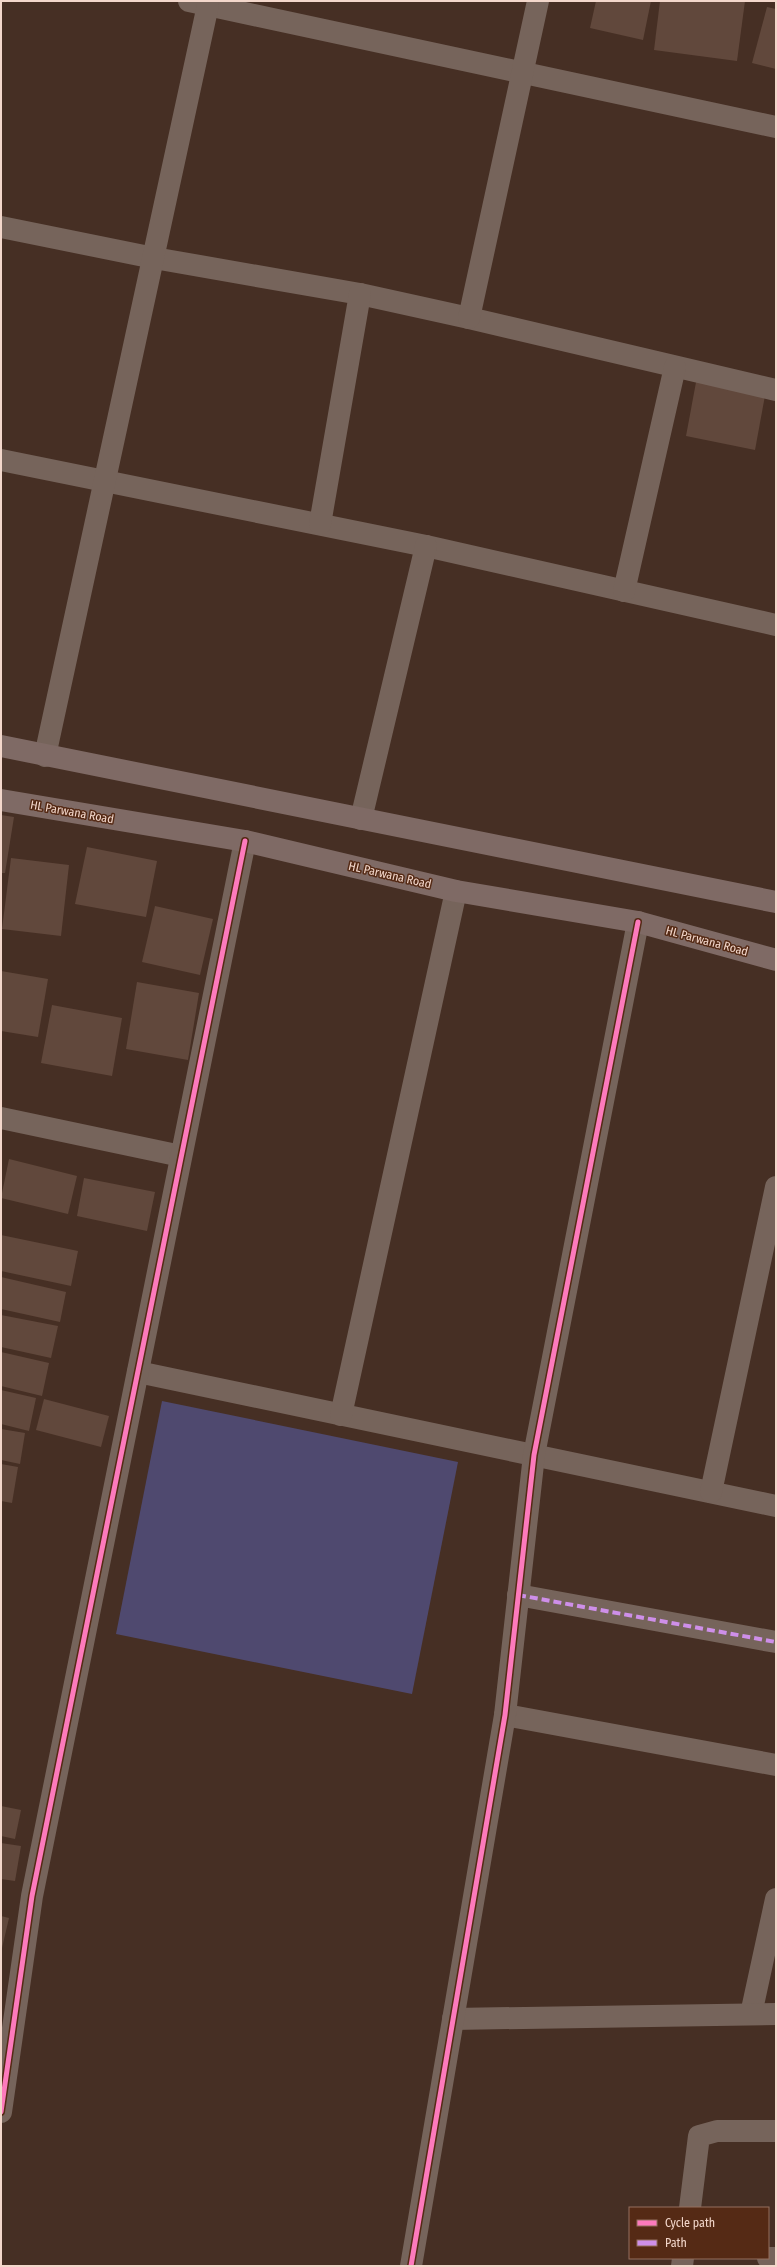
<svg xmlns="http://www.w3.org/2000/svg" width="777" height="2267" viewBox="0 0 777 2267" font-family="'Fira Sans Condensed',sans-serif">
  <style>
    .green { fill: #4f496f }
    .building { fill: #61483c }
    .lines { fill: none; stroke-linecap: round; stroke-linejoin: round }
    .street { stroke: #76645b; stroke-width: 22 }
    .secondary { stroke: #7f6a65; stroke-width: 22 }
    .quiet { stroke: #ce8fe9; stroke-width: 4; stroke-dasharray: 8 4; stroke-linecap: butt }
    .cycleway-casing { stroke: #552a15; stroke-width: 8 }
    .cycleway { stroke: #fd7abc; stroke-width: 5 }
    .labels { text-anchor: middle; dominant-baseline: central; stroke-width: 3; stroke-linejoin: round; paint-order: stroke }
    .street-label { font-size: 12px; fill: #f3d7cb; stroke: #552a15 }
  </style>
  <rect width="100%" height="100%" fill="#462f24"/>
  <!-- green -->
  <path class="green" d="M162,1401L458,1462L412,1694L116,1634Z"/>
  <!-- building -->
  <g class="building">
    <path d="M596,1H651L643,40L590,28Z"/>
    <path d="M660,1H745L737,61L654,50Z"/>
    <path d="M767,7L776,9V69L752,63Z"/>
    <path d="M697,377L766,390L755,450L686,436Z"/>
    <path d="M1,815L14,817L5,873H1Z"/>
    <path d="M87,847L157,861L146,917L75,904Z"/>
    <path d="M11,858L69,865L61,936L2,929Z"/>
    <path d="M155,906L213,919L200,975L142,962Z"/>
    <path d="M1,971L48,979L38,1037L1,1031Z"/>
    <path d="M137,982L199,993L188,1060L126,1049Z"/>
    <path d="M52,1005L122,1018L112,1076L41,1063Z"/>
    <path d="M9,1159L77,1176L68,1214L1,1198Z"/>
    <path d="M84,1178L155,1192L147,1231L77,1216Z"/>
    <path d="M1,1235L78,1251L71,1286L1,1271Z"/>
    <path d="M1,1277L66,1292L60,1322L1,1309Z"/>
    <path d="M1,1315L58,1326L51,1358L1,1347Z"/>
    <path d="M1,1352L49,1363L42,1396L1,1386Z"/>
    <path d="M1,1390L36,1398L29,1431L1,1424Z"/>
    <path d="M44,1399L109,1416L101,1447L36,1430Z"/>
    <path d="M1,1429L25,1433L20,1464L1,1460Z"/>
    <path d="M1,1464L18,1467L12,1503L1,1501Z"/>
    <path d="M1,1806L21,1810L15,1839L1,1836Z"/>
    <path d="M1,1843L21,1846L15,1881L1,1879Z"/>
    <path d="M1,1916L9,1918L2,1948H1Z"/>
  </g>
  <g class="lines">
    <!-- street -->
    <g class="street">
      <path d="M189,1L776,127"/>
      <path d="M1,227L154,258L360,294L469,318L776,390"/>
      <path d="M469,318L538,1"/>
      <path d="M1,460L426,546L776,625"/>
      <path d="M320,524L360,294"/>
      <path d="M624,591L675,367"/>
      <path d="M45,756L208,5"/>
      <path d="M361,819L426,546"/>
      <path d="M1,1118L181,1156"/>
      <path d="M138,1372L776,1506"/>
      <path d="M341,1415L456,891"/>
      <path d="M711,1492L776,1187"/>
      <path d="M518,1595L776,1642"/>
      <path d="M505,1715L776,1765"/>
      <path d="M751,2014L776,1899"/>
      <path d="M453,2019L776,2014"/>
      <path d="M1,2112L32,1896L245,841"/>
      <path d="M690,2208L699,2136L717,2131H776"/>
      <path d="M768,2258H776"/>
      <path d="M411,2266L505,1715L534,1455L638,922"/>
      <path d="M682,2266L683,2258"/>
    </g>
    <!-- secondary -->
    <g class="secondary">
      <path d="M1,746L776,902"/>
      <path d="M1,800L245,841L456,891L638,922L776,960"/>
    </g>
    <!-- quiet -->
    <path class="quiet" d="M518,1595L776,1642"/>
    <!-- cycleway casing -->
    <g class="cycleway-casing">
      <g id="cycleway">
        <path d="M1,2112L32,1896L245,841"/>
        <path d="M411,2266L505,1715L534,1455L638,922"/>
      </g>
    </g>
    <!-- cycleway -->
    <use href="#cycleway" class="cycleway"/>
  </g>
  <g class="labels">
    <!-- street labels -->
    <g class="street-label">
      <text transform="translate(72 812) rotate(10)">HL Parwana Road</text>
      <text transform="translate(390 875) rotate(13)">HL Parwana Road</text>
      <text transform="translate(707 941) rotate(15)">HL Parwana Road</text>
    </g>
  </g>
  <!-- border -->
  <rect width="777" height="2267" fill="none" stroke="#f3d7cb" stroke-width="4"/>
  <!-- legend -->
  <rect x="629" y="2207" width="140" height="52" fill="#552a15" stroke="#946f5e"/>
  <rect x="637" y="2220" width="20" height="6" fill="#fd7abc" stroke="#946f5e"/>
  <text x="665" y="2227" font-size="12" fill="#f3d7cb">Cycle path</text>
  <rect x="637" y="2240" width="20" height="6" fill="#ce8fe9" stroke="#946f5e"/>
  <text x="665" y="2247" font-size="12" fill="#f3d7cb">Path</text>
</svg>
